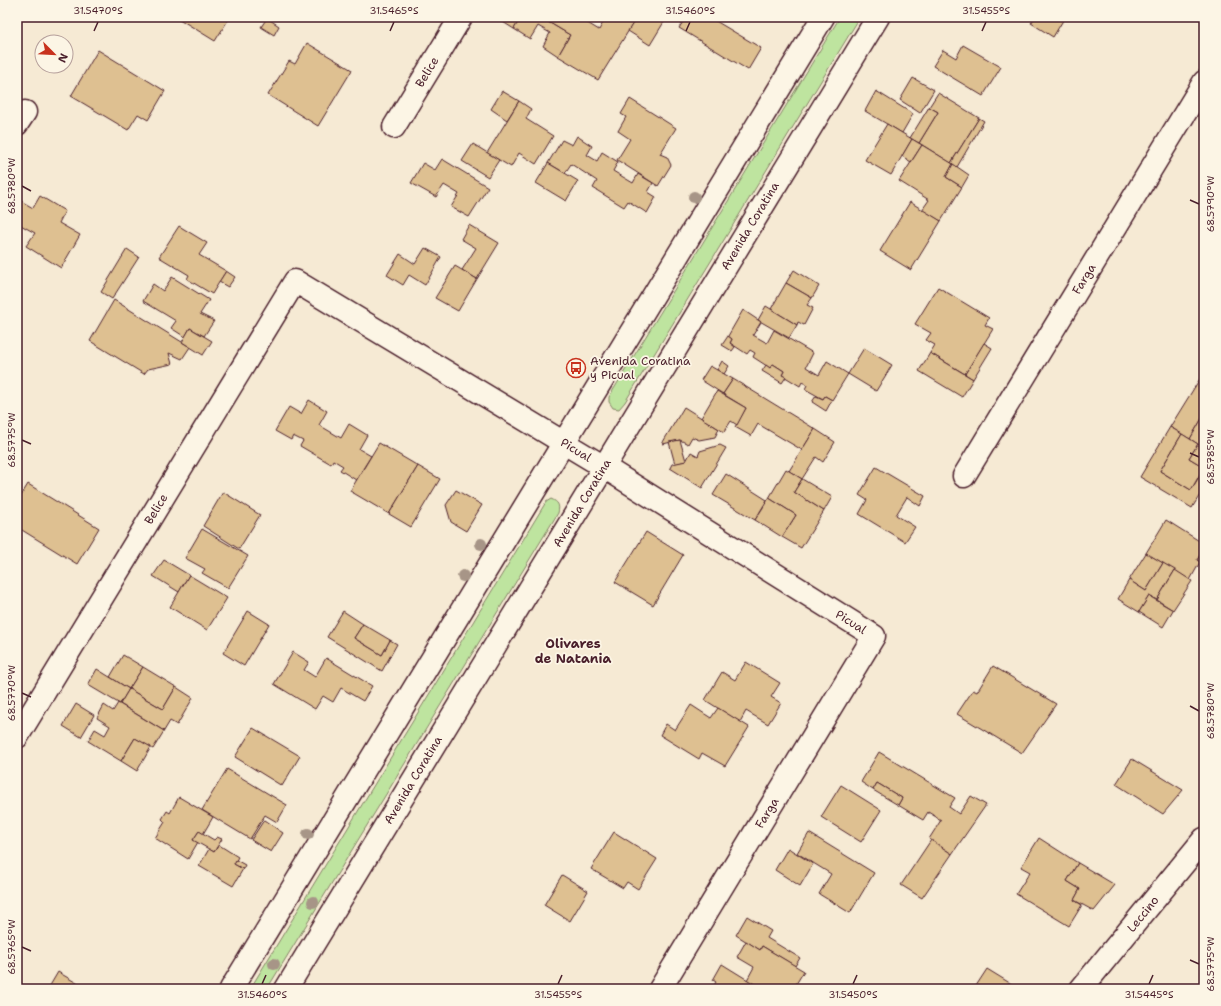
<svg xmlns="http://www.w3.org/2000/svg" width="1221" height="1006" viewBox="0 0 1221 1006" font-family="'Shantell Sans',sans-serif">
  <style>
    .green { fill: #bee49f; stroke: #848265 }
    .building { fill: #dec091; stroke: #4a1f2b }
    .lines { fill: none; stroke-linecap: round; stroke-linejoin: round }
    .minor-casing { stroke: #4a1f2b; stroke-width: 25 }
    .minor { stroke: #fcf5e5; stroke-width: 22 }
    .tree { fill: #a79587 }
    .ticks { fill: none; stroke: #4a1f2b; stroke-width: 1.5 }
    .labels { text-anchor: middle; dominant-baseline: central; stroke-width: 3.5; stroke-linejoin: round; paint-order: stroke }
    .street-label { font-size: 12px; fill: #4a1f2b; stroke: #fcf5e5 }
    .poi-label { font-size: 12px; fill: #4a1f2b; stroke: #fcf5e5; text-anchor: start }
    .neighbourhood-label { font-size: 13px; font-weight: bold; fill: #4a1f2b; stroke: #fcf5e5 }
    .neatline { fill: none; stroke: #4a1f2b; stroke-width: 1.5 }
    .ticks-label { font-size: 10px; text-anchor: middle; fill: #4a1f2b }
  </style>
  <rect width="100%" height="100%" fill="#f6ead4"/>
  <filter id="ink" filterUnits="userSpaceOnUse"><feTurbulence type="fractalNoise" baseFrequency=".025" numOctaves="2"/><feDisplacementMap in="SourceGraphic" scale="8" xChannelSelector="R" yChannelSelector="G"/><feConvolveMatrix kernelMatrix="1 2 1 2 8 2 1 2 1" color-interpolation-filters="sRGB"/></filter>
  <g filter="url(#ink)">
    <!-- green -->
    <g class="green">
      <path d="M840,17H860L625,402L619,409L613,408L609,402V397Z"/>
      <path d="M551,499C558,502 560,505 558,513L267,989H250L546,502Z"/>
    </g>
    <!-- building -->
    <g class="building">
      <path d="M176,17H230L215,41Z"/>
      <path d="M495,17H521L514,29Z"/>
      <path d="M521,17H540L570,35L558,56L543,46L550,33L538,26L530,39L514,29Z"/>
      <path d="M540,17H582L581,19L599,30L606,17H637L598,80L558,56L570,35Z"/>
      <path d="M637,17H667L650,45L628,31Z"/>
      <path d="M686,17H709L761,48L748,70L679,28Z"/>
      <path d="M1035,17H1065L1053,37L1031,23Z"/>
      <path d="M267,18L279,26L274,35L261,27Z"/>
      <path d="M307,43L352,70L318,126L268,95L289,61L295,64Z"/>
      <path d="M963,45L1001,67L983,96L933,66L943,50L956,58Z"/>
      <path d="M98,50L165,91L148,120L138,114L128,130L71,96Z"/>
      <path d="M913,78L934,90L920,113L900,100Z"/>
      <path d="M502,91L519,101L507,120L491,109Z"/>
      <path d="M876,91L913,114L902,133L865,111Z"/>
      <path d="M938,93L979,118L951,163L919,143L938,112L929,107Z"/>
      <path d="M630,99L676,128L660,154L667,157L671,165L658,186L617,160L630,139L618,131L626,117L621,114Z"/>
      <path d="M519,101L531,109L526,119L553,136L536,164L519,153L511,167L487,153Z"/>
      <path d="M929,107L938,112L919,143L910,138Z"/>
      <path d="M979,118L984,121L957,167L951,163Z"/>
      <path d="M887,124L912,139L891,175L865,160Z"/>
      <path d="M577,136L592,146L587,155L597,161L602,152L618,162L613,171L633,183L638,174L653,183L648,192L656,197L647,213L628,201L624,207L593,188L597,181L571,164L565,173L548,163L562,140L572,145Z"/>
      <path d="M912,139L922,145L911,162L902,156Z"/>
      <path d="M473,144L499,160L488,177L462,161Z"/>
      <path d="M922,145L953,164L946,177L962,187L941,221L922,210L929,200L899,181Z"/>
      <path d="M442,159L488,187L469,217L451,207L459,194L444,185L436,197L411,183L423,163L435,170Z"/>
      <path d="M548,163L578,181L566,201L536,183Z"/>
      <path d="M953,164L969,175L962,187L946,177Z"/>
      <path d="M40,196L65,211L59,223L80,235L61,268L26,246L35,233L17,223V203L21,201L33,208Z"/>
      <path d="M910,202L941,221L911,270L880,251Z"/>
      <path d="M469,225L499,243L477,279L462,270L476,248L461,239Z"/>
      <path d="M179,226L207,243L199,255L226,271L212,294L187,279L189,275L159,257Z"/>
      <path d="M425,248L441,257L425,285L409,275L403,285L387,275L400,254L415,264Z"/>
      <path d="M127,249L139,257L112,299L101,292Z"/>
      <path d="M455,266L477,279L458,311L435,298Z"/>
      <path d="M794,270L819,286L812,298L786,283Z"/>
      <path d="M226,271L235,277L228,287L219,282Z"/>
      <path d="M172,277L209,300L200,314L214,321L204,336L190,328L185,337L171,328L176,321L143,301L153,284L163,291Z"/>
      <path d="M786,283L812,298L807,305L813,308L804,325L798,322L797,325L771,309Z"/>
      <path d="M938,287L989,318L985,325L993,329L965,374L930,353L935,345L926,340L931,333L915,324Z"/>
      <path d="M114,300L190,347L182,359L169,353L172,364L148,369L144,374L90,341Z"/>
      <path d="M766,306L797,325L789,338L758,320Z"/>
      <path d="M743,310L761,322L753,335L767,343L774,330L813,353L806,367L819,375L827,361L848,374L832,400L825,396L823,399L805,389L807,385L802,382L800,386L782,375L784,371L773,364L770,368L753,357L755,353L750,350L747,354L730,343L732,339L728,336Z"/>
      <path d="M190,328L212,341L203,355L182,342Z"/>
      <path d="M728,336L732,339L730,343L735,347L732,351L722,345Z"/>
      <path d="M984,343L992,348L973,379L965,374Z"/>
      <path d="M864,348L892,365L876,391L848,374Z"/>
      <path d="M930,353L973,379L962,397L919,371Z"/>
      <path d="M722,361L729,366L724,374L717,370Z"/>
      <path d="M773,364L784,371L782,375L786,377L782,383L762,371L766,365L770,368Z"/>
      <path d="M710,366L733,379L723,394L701,380Z"/>
      <path d="M1201,377L1204,379V415L1190,439L1170,427Z"/>
      <path d="M733,379L815,429L802,450L758,424L751,436L735,427L746,408L723,394Z"/>
      <path d="M717,391L746,408L737,425L731,421L724,432L701,418Z"/>
      <path d="M816,396L823,399L825,396L832,400L826,411L812,402Z"/>
      <path d="M309,400L327,411L319,425L341,438L349,424L367,435L359,449L371,456L356,480L340,470L343,466L333,460L331,464L300,446L303,441L293,436L291,440L275,431L289,407L301,414Z"/>
      <path d="M684,407L719,429L715,437L699,440L692,437L688,444L680,440L663,444V442Z"/>
      <path d="M1204,415V448L1190,439Z"/>
      <path d="M1170,427L1182,434L1160,471L1191,490L1204,469V488L1192,508L1140,477Z"/>
      <path d="M815,429L835,442L823,462L816,457L802,479L789,471Z"/>
      <path d="M1182,434L1198,444L1189,458L1204,467L1191,490L1160,471Z"/>
      <path d="M680,440L686,461L675,464L669,442Z"/>
      <path d="M379,443L418,466L389,514L350,491Z"/>
      <path d="M1198,444L1204,448V467L1189,458Z"/>
      <path d="M720,445L726,448L702,488L670,468L672,464L686,461L691,452L698,456L700,451Z"/>
      <path d="M418,466L440,479L411,527L389,514Z"/>
      <path d="M876,467L925,496L920,506L907,497L896,515L915,527L905,542L859,514L867,500L859,495Z"/>
      <path d="M786,469L802,479L794,492L824,511L801,548L782,537L796,515L769,498Z"/>
      <path d="M726,474L767,500L755,520L713,495Z"/>
      <path d="M802,479L832,497L824,511L794,492Z"/>
      <path d="M28,484L99,528L77,564L17,527V502Z"/>
      <path d="M456,490L482,505L466,531L451,522L446,505Z"/>
      <path d="M223,492L260,515L239,549L203,526Z"/>
      <path d="M769,498L796,515L782,537L755,520Z"/>
      <path d="M1166,520L1204,544V549L1197,560L1200,562L1190,580L1146,553Z"/>
      <path d="M202,529L248,556L228,588L202,573L205,569L185,558Z"/>
      <path d="M646,532L683,555L653,605L615,582Z"/>
      <path d="M1204,549V564L1197,560Z"/>
      <path d="M1146,553L1163,563L1146,591L1129,580Z"/>
      <path d="M164,560L189,575L179,592L153,576Z"/>
      <path d="M1163,563L1175,570L1157,600L1149,596L1139,612L1118,599L1129,580L1146,591Z"/>
      <path d="M1175,570L1192,581L1173,610L1157,600Z"/>
      <path d="M189,575L227,598L207,630L170,607Z"/>
      <path d="M1149,596L1173,610L1163,627L1139,612Z"/>
      <path d="M248,611L269,624L244,666L223,653Z"/>
      <path d="M343,611L363,624L354,638L382,655L390,640L397,644L382,671L327,637Z"/>
      <path d="M363,624L390,640L382,655L354,638Z"/>
      <path d="M293,652L309,662L304,670L315,677L326,658L372,686L363,701L341,688L333,702L323,696L315,709L274,684Z"/>
      <path d="M123,655L143,667L129,689L110,677Z"/>
      <path d="M746,662L780,683L771,697L781,703L768,724L746,711L740,722L705,700L722,672L735,680Z"/>
      <path d="M993,666L1056,704L1022,753L957,714L973,690L977,692Z"/>
      <path d="M143,667L176,687L163,709L129,689Z"/>
      <path d="M97,669L129,689L120,704L88,685Z"/>
      <path d="M176,687L193,698L177,725L170,721L164,731L120,704L129,689L163,709Z"/>
      <path d="M118,703L164,731L153,749L135,738L121,761L88,741L95,729L105,735L110,726L97,718L104,705L113,711Z"/>
      <path d="M76,704L94,715L81,737L63,726Z"/>
      <path d="M691,705L711,718L718,708L749,727L725,766L702,753L699,759L660,735L666,724L675,730Z"/>
      <path d="M253,728L300,756L282,786L235,757Z"/>
      <path d="M135,738L151,747L137,771L121,761Z"/>
      <path d="M879,752L955,798L949,807L959,814L971,796L986,805L952,854L929,839L941,820L928,812L923,820L898,805L902,798L877,783L873,790L861,782Z"/>
      <path d="M1132,759L1183,790L1163,814L1116,784Z"/>
      <path d="M227,769L287,805L277,822L265,815L250,839L202,810Z"/>
      <path d="M877,783L902,798L898,805L873,790Z"/>
      <path d="M841,785L881,810L861,842L821,817Z"/>
      <path d="M179,797L213,817L203,834L199,831L193,840L198,842L188,859L155,838L165,822L162,819L167,811L170,813Z"/>
      <path d="M264,820L283,833L271,852L251,840Z"/>
      <path d="M199,831L214,840L217,837L222,839L214,852L193,840Z"/>
      <path d="M614,832L657,859L638,889L627,882L623,888L591,869Z"/>
      <path d="M809,833L874,873L850,913L819,894L831,874L797,853Z"/>
      <path d="M1039,838L1078,863L1067,881L1080,889L1074,900L1082,905L1069,926L1016,894L1030,872L1021,867Z"/>
      <path d="M931,840L952,854L922,898L901,885Z"/>
      <path d="M219,845L238,857L234,864L243,869L233,886L199,866L209,849L214,852Z"/>
      <path d="M788,848L813,864L800,886L775,870Z"/>
      <path d="M236,860L245,865L243,869L234,864Z"/>
      <path d="M1078,863L1115,885L1094,911L1074,900L1080,889L1067,881Z"/>
      <path d="M562,875L588,891L570,921L544,905Z"/>
      <path d="M747,916L771,931L767,938L800,958L795,966L762,946L760,950L736,935Z"/>
      <path d="M746,941L760,950L762,946L804,971L793,989H763L747,980L754,967L737,957Z"/>
      <path d="M722,964L756,985L754,989H712L716,982L713,980Z"/>
      <path d="M987,969L1013,985L1010,989H974Z"/>
      <path d="M58,972L87,989H48Z"/>
    </g>
    <g class="lines">
      <!-- minor casing -->
      <g class="minor-casing">
        <g id="minor">
          <path d="M17,124L25,112"/>
          <path d="M394,127L461,17"/>
          <path d="M964,476L1204,82"/>
          <path d="M17,737L295,281L604,467L874,636L660,989"/>
          <path d="M231,989L823,17"/>
          <path d="M286,989L878,17"/>
          <path d="M1081,989L1204,839"/>
        </g>
      </g>
      <!-- minor -->
      <use href="#minor" class="minor"/>
    </g>
    <!-- trees -->
    <g class="tree">
      <circle cx="694" cy="197" r="6"/>
      <circle cx="481" cy="544" r="6"/>
      <circle cx="463" cy="576" r="6"/>
      <circle cx="308" cy="834" r="6"/>
      <circle cx="313" cy="902" r="6"/>
      <circle cx="274" cy="964" r="6"/>
    </g>
  </g>
  <!-- ticks -->
  <path class="ticks" d="M94,31L98,22M390,31L394,22M686,31L690,22M982,31L986,22M22,186L31,191M1190,200L1199,204M22,440L31,444M1190,453L1199,457M22,693L31,697M1190,706L1199,711M22,947L31,951M1190,960L1199,964M262,984L266,975M558,984L562,975M853,984L857,975M1149,984L1153,975"/>
  <!-- icons -->
  <defs>
    <g id="bus-ring" transform="scale(1)"><circle r="9.5" fill="#fcf5e5" stroke="#c8321e" stroke-width="1.5"/><path d="M-5-6H5V4H4V6H2V4H-2V6H-4V4H-5ZM-3.5-4V0h7V-4ZM-3.5 1.2v1.5H-2V1.2ZM2 1.2v1.5H3.5V1.2Z" fill="#c8321e"/></g>
  </defs>
  <g fill-rule="evenodd">
    <use href="#bus-ring" x="576" y="368"/>
  </g>
  <g class="labels">
    <!-- street labels -->
    <g class="street-label">
      <text transform="translate(427 72) rotate(-59)">Belice</text>
      <text transform="translate(750 226) rotate(-59)">Avenida Coratina</text>
      <text transform="translate(1084 279) rotate(-59)">Farga</text>
      <text transform="translate(576 450) rotate(31)">Picual</text>
      <text transform="translate(582 503) rotate(-59)">Avenida Coratina</text>
      <text transform="translate(156 509) rotate(-59)">Belice</text>
      <text transform="translate(851 622) rotate(32)">Picual</text>
      <text transform="translate(413 780) rotate(-59)">Avenida Coratina</text>
      <text transform="translate(767 813) rotate(-59)">Farga</text>
      <text transform="translate(1143 914) rotate(-51)">Leccino</text>
    </g>
    <!-- poi labels -->
    <g class="poi-label">
      <text x="590" y="361">Avenida Coratina<tspan x="590" dy="14">y Picual</tspan></text>
    </g>
    <!-- neighbourhood labels -->
    <g class="neighbourhood-label">
      <text x="573" y="643">Olivares<tspan x="573" dy="15">de Natania</tspan></text>
    </g>
  </g>
  <!-- margin -->
  <rect width="1221" height="1006" fill="none" stroke="#fcf5e5" stroke-width="44"/>
  <!-- north arrow -->
  <g transform="translate(54 54) rotate(114)"><circle r="19" fill="#fcf5e5" stroke="#b59f9b"/>
  <path d="M0-3L7 15L0 10L-7 15Z" fill="#c8321e"/>
  <text y="-6" font-size="11" font-weight="bold" text-anchor="middle" fill="#4a1f2b">N</text>
  </g>
  <rect x="22" y="22" width="1177" height="962" class="neatline"/>
  <g class="ticks-label">
    <text x="98" y="14">31.5470°S</text>
    <text x="394" y="14">31.5465°S</text>
    <text x="690" y="14">31.5460°S</text>
    <text x="986" y="14">31.5455°S</text>
    <text transform="translate(11 186) rotate(-90)" y="4">68.5780°W</text>
    <text transform="translate(1210 204) rotate(-90)" y="4">68.5790°W</text>
    <text transform="translate(11 440) rotate(-90)" y="4">68.5775°W</text>
    <text transform="translate(1210 457) rotate(-90)" y="4">68.5785°W</text>
    <text transform="translate(11 693) rotate(-90)" y="4">68.5770°W</text>
    <text transform="translate(1210 711) rotate(-90)" y="4">68.5780°W</text>
    <text transform="translate(11 947) rotate(-90)" y="4">68.5765°W</text>
    <text transform="translate(1210 964) rotate(-90)" y="4">68.5775°W</text>
    <text x="262" y="998">31.5460°S</text>
    <text x="558" y="998">31.5455°S</text>
    <text x="853" y="998">31.5450°S</text>
    <text x="1149" y="998">31.5445°S</text>
  </g>
</svg>
